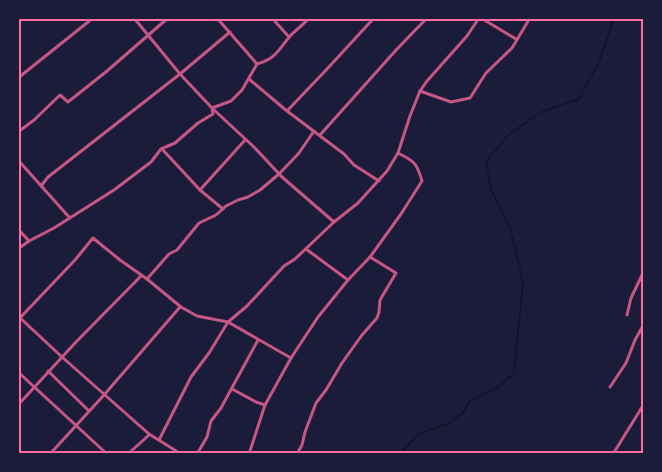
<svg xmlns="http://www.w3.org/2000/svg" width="662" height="472" viewBox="0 0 662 472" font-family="'Noto Sans',sans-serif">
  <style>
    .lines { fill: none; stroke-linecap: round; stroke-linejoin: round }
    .stream { stroke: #12122b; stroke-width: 1.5 }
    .minor { stroke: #c65784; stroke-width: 3 }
    .neatline { fill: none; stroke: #ff6b9d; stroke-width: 2 }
  </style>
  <rect width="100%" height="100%" fill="#1b1b3a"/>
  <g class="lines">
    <!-- stream -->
    <path class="stream" d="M403,454L404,449L420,433L447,424L462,414L470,401L498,387L514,373L523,282L510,228L491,189L486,162L509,134L541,112L579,99L599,62L614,18"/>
    <!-- minor -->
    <g class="minor">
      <path d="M134,18L180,74L212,108L255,148L282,177L334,222"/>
      <path d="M217,18L257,64"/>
      <path d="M272,18L289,37"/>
      <path d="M481,18L516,39"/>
      <path d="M18,78L93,18"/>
      <path d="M249,79L287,111L344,154L354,165L379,181"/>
      <path d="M420,91L451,102L470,98L486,73L512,48L530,18"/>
      <path d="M287,111L327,69L374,18"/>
      <path d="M18,132L34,120L60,95L68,102L107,71L168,18"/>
      <path d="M320,135L397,49L427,18"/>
      <path d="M162,149L200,190L223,209"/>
      <path d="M18,160L69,217"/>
      <path d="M41,186L48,177L180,74L230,32"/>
      <path d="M200,190L245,140"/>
      <path d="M18,229L29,241"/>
      <path d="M18,249L29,241L54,228L114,190L151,162L161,149L175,143L198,123L213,114L212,108L231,101L242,90L257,64C277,58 278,50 291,35C297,29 304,24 309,18"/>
      <path d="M306,249L348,280"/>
      <path d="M147,279L169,254L177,250L199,223L216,215L226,206L238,200L248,197L260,190L279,174L299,153L314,131"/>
      <path d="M627,315L631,298L644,271"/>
      <path d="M18,316L62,357L149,434L181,454"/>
      <path d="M18,320L75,260L93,238L120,260L147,279L181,307L197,316L228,322L291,358"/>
      <path d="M48,371L89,411"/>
      <path d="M18,372L107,454"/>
      <path d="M610,387L626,363L635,340L644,324"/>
      <path d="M232,389L256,402L265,405"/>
      <path d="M18,405L75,343L141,276"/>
      <path d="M159,440L191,377L209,353L228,322L247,306L284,266L295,259L334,222L358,203L387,171L398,153L410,116L420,91L427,81L467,36L479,18"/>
      <path d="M50,454L104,395L180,307"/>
      <path d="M128,454L149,435"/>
      <path d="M197,454L207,437L211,421L221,408L258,340"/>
      <path d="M249,454L265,405L291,358L318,317L348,280L370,257L401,214L422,181C417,163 414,161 398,153"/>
      <path d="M297,454L302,445L305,432L316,403L326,390L342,363L362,335L377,318L379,312L380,300L396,273L370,257"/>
      <path d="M613,454L644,404"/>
    </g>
  </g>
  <!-- border -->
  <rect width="662" height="472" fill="none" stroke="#1b1b3a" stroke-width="39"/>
  <rect x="20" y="20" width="622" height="432" class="neatline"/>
</svg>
